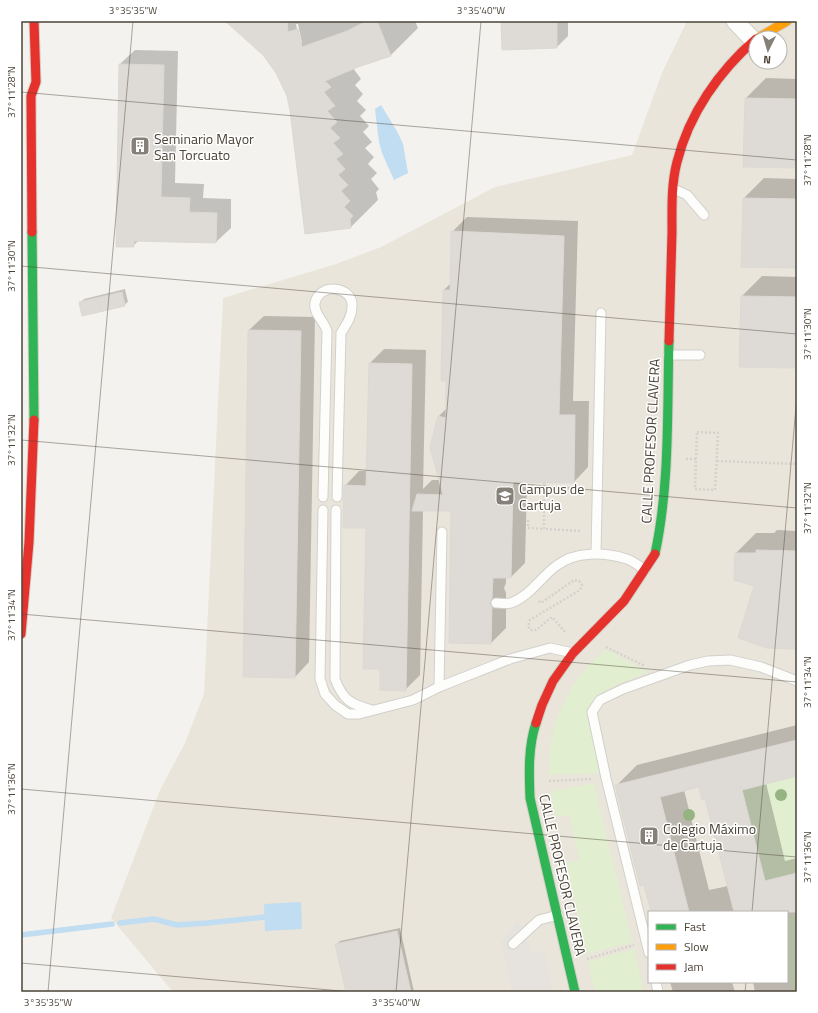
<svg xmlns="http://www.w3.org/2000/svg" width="818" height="1013" viewBox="0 0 818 1013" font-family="'Titillium Web',sans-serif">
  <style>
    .education { fill: #eae5da; fill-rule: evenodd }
    .green { fill: #e1eecf }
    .parking { fill: #e6e3df }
    .water { fill: #c0ddf1 }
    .shadow { fill: #0003; fill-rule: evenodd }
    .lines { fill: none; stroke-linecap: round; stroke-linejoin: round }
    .stream { stroke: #c0ddf1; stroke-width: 5.5 }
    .building { fill: #dedbd6; stroke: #dcd9d4 }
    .lane-casing { stroke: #d2d0cb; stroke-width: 11 }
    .street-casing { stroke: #d2d0cb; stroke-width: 19 }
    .fast-casing { stroke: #d3cfc5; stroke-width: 11 }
    .slow-casing { stroke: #d3cfc5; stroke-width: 11 }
    .jam-casing { stroke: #d3cfc5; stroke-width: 11 }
    .path { stroke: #d3d2cc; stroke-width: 2.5; stroke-dasharray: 2 2; stroke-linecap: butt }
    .lane { stroke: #fdfdfc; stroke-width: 9 }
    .street { stroke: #fdfdfc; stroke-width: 17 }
    .fast { stroke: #30b455; stroke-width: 9 }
    .slow { stroke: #ff9f0a; stroke-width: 9 }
    .jam { stroke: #e5322d; stroke-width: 9 }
    .tree { fill: #96b382 }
    .ticks { fill: none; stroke: #4b4439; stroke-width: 1; stroke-opacity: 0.45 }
    .labels { text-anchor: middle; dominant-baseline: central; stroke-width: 3; stroke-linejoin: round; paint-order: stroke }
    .poi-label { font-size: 14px; fill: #4b4439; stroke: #fff; text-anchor: start }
    .street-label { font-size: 14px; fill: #4b4439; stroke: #fff }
    .neatline { fill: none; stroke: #4b4439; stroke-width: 1.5 }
    .ticks-label { font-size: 10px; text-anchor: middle; fill: #4b4439 }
  </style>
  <rect width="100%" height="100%" fill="#f4f2ee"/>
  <!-- education -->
  <path class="education" d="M687,21H797V992H173L111,918L160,790L185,743L204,694L223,298L336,264L381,247L495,187L632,155L662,73ZM756,38H780V62H756ZM649,912H787V982H649Z"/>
  <!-- green -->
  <g class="green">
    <path d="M606,649L648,672L607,689L596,698L589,709V719L601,773L549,775C550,760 549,745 553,731C559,709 571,686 586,668C591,661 599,656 606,649Z"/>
    <path d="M797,776V873L765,881L742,790Z"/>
    <path d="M594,783L632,942L587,954L566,863L579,860L569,815L556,817L550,792Z"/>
    <path d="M797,913V992H793L787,968V916Z"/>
    <path d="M634,949L644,992H595L588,962Z"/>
  </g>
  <!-- parking -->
  <path class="parking" d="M518,920L527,937L531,953L544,951L553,992H512L501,942Z"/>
  <!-- water -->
  <g class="water">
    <path d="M381,105L398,133L403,144L408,173L394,180L382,153L379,142L375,109Z"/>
    <path d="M301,902L302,929L265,931L264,904Z"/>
  </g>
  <!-- shadow -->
  <g class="shadow">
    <path d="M226,21H415L418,28L391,55L353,68L361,79L355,85L363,94L357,101L366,110L360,116L369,126L363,132L372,142L365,148L374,157L368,164L377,173L371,179L379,189L376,192L378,200L351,227L291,111L284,85L274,67L263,54ZM296,24H298L302,43L299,40Z"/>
    <path d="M502,21H568V36L557,47Z"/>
    <path d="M135,50L178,51L175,183L204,184L203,198L231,199V228L216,242L139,240L133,246L120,64Z"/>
    <path d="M766,78L797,79V167L746,98Z"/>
    <path d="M764,178L797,179V267L744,198Z"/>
    <path d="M467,217L578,221L573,401H589L588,467L574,482L527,481L525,563L511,577H506V583L504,588L506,593V628L491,643L450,642L452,510H423L420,675L405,690L381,668L367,527L345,486L359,471H368L370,363L384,349L426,350L423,489L432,480H440L439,416L447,408L444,290L452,282V232Z"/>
    <path d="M762,276L797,277V367L742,296Z"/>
    <path d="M125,289L128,302L124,305L80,303L84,299Z"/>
    <path d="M264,316L315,317L309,662L295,677L249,330Z"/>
    <path d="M777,530L797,531V648L756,586L736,553L756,533H774Z"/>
    <path d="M797,725V775L766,783L785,861L797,858V992H755L753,982H787V912H652L616,786L637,765ZM699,786L706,798L728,886L709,890L684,790Z"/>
    <path d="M400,928L414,992H347L336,945L340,941Z"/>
    <path d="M670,982H732L735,992H673Z"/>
  </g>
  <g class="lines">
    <!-- stream -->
    <g class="stream">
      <path d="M120,923L154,919L177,925L207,923L265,917"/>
      <path d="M21,935L112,924"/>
    </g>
  </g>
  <!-- building -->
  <g class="building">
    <path d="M225,21H287L288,32L298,29L302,47L347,31L367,21H377L391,56L358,67L325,81L331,87L324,92L335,106L327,111L337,122L330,128L340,138L333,143L343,154L336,159L345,169L338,175L348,185L341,191L350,201L344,207L353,216L350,219L351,228L305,234L290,111L287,96L276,73L263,55Z"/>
    <path d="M501,21H557V48L502,50Z"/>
    <path d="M119,64L164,65L161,197L190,198L189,212L217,213L216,243L134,241V247H116Z"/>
    <path d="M745,98L797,99V168L743,167Z"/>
    <path d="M743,198L797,199V268L741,267Z"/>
    <path d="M451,231L564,236L559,415H575L574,483L513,482L511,578H493L492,598L490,603L492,607L491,644L449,643L451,511H412L417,494L443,495L430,447L438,416L446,418V381H441L443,290H450Z"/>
    <path d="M122,292L125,306L82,316L79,302Z"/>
    <path d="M741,296L797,297V368L739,367Z"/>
    <path d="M248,330L301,331L295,678L243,677Z"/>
    <path d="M369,363L412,364L406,691L380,690V669H363L366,528H343L344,485L366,486Z"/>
    <path d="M756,550L797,551V649L767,648L738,638L754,586L734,580L735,553H756Z"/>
    <path d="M797,740V776L742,790L765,881L797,873V912H734L705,799L702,800L699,787L660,797L689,912H651L644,885L640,886L615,785Z"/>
    <path d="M397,931L411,992H346L335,944Z"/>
  </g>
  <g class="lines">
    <!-- lane casing -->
    <g class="lane-casing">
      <g id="lane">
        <path d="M674,189L687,195L704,215"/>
        <path d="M668,355H700"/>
        <path d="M323,497L327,331C324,321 313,313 315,303C319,282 354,286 352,307C352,317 346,325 341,333L337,497"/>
        <path d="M323,510L320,679L325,694L335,705L348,714H359L413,700L439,687L510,659L550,648L573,653"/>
        <path d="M336,510L335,679C343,700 350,704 372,710"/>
        <path d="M596,553L601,313"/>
        <path d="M496,603C500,603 506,604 511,603C530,596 540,578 556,566C575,551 604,552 627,559C633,561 639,566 645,570"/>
        <path d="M439,687L442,532"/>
        <path d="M513,944L539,920L558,915"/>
        <path d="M649,953L606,778L592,712L600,700L623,689L690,665L708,661L730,660L761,667L797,681"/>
        <path d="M656,982L658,992"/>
      </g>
    </g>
    <!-- street casing -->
    <g class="street-casing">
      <path id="street" d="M735,21L754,41"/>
    </g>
    <!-- fast casing -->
    <g class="fast-casing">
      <g id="fast">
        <path d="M32,232L34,420"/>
        <path d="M655,554C670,484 667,411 669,341"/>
        <path d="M536,723C528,747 529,773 530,798L575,992"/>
      </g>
    </g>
    <!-- slow casing -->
    <g class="slow-casing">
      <path id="slow" d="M758,38L787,21"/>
    </g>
    <!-- jam casing -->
    <g class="jam-casing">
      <g id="jam">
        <path d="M32,232L31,96L36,82L34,21"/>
        <path d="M669,341C670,304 671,268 672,232C672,209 671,185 677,162C689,114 719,71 756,39"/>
        <path d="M21,634L29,542L34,420"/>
        <path d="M536,723L542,705L553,681L573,653L624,601L655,554"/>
      </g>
    </g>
    <!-- path -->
    <g class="path">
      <path d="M697,432L718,433L715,490L695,489Z"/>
      <path d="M686,459H696"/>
      <path d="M717,461L797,464"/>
      <path d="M544,483V529L582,531"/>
      <path d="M528,520V528L544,529"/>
      <path d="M539,601L541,603L574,580L579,581L582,585L580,590L530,620L528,626L530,630H536L552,617L565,632"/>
      <path d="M606,647L645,666"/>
      <path d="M549,781L592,779"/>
      <path d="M587,959L634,945"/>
    </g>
    <!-- lane -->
    <use href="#lane" class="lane"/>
    <!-- street -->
    <use href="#street" class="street"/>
    <!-- fast -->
    <use href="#fast" class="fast"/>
    <!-- slow -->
    <use href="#slow" class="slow"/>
    <!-- jam -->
    <use href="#jam" class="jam"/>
  </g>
  <!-- trees -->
  <g class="tree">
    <circle cx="781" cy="795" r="6"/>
    <circle cx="689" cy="815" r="6"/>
  </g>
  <!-- ticks -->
  <path class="ticks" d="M21,92L797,160M21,266L797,334M21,440L797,508M21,614L797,682M21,789L797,857M752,912L797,395M21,963L353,992M48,992L133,21M396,992L481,21M745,992L746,982"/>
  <!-- icons -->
  <defs>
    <g id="building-square" transform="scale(1)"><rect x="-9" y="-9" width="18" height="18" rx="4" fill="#868178" stroke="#fff"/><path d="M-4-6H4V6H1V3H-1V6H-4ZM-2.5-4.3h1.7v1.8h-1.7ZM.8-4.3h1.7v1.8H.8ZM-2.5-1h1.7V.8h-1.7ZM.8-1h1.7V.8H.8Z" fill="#fff"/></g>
    <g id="university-square" transform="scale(1)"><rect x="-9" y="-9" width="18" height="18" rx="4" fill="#868178" stroke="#fff"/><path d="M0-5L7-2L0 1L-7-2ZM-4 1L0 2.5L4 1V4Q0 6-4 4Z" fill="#fff"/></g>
  </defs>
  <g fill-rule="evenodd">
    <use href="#building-square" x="140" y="146"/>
    <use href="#university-square" x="505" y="496"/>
    <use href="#building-square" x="649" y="836"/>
  </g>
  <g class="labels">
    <!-- poi labels -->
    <g class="poi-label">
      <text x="154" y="138">Seminario Mayor<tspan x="154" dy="16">San Torcuato</tspan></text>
      <text x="519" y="488">Campus de<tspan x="519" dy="16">Cartuja</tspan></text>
      <text x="663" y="828">Colegio Máximo<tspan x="663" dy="16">de Cartuja</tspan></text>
    </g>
    <!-- street labels -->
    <g class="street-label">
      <text transform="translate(650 441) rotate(-87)">CALLE PROFESOR CLAVERA</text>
      <text transform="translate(563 875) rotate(77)">CALLE PROFESOR CLAVERA</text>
    </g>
  </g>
  <!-- border -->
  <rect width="818" height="1013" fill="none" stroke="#ffffff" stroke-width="44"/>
  <!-- legend -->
  <rect x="648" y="911" width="140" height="72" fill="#ffffff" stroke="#b7b4b0"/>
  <rect x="656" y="924" width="20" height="6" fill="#30b455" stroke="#b7b4b0"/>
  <text x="684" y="931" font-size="12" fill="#4b4439">Fast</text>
  <rect x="656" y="944" width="20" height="6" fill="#ff9f0a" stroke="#b7b4b0"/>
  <text x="684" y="951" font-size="12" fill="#4b4439">Slow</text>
  <rect x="656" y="964" width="20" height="6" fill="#e5322d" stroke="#b7b4b0"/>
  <text x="684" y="971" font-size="12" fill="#4b4439">Jam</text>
  <!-- north arrow -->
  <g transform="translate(768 50) rotate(185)"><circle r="19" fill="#ffffff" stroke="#b7b4b0"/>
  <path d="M0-3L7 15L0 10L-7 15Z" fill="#868178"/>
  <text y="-6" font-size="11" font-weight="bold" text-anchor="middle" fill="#4b4439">N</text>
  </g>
  <rect x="22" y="22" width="774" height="969" class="neatline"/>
  <g class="ticks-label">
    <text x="133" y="14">3°35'35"W</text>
    <text x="481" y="14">3°35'40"W</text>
    <text transform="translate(11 92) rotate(-90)" y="4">37°11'28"N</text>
    <text transform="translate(807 160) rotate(-90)" y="4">37°11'28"N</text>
    <text transform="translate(11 266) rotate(-90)" y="4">37°11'30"N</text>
    <text transform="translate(807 334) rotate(-90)" y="4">37°11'30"N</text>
    <text transform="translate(11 440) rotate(-90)" y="4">37°11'32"N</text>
    <text transform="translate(807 508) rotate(-90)" y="4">37°11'32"N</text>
    <text transform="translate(11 615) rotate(-90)" y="4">37°11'34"N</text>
    <text transform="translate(807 682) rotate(-90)" y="4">37°11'34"N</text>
    <text transform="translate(11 789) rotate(-90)" y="4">37°11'36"N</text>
    <text transform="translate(807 857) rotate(-90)" y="4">37°11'36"N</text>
    <text x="48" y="1006">3°35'35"W</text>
    <text x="396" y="1006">3°35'40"W</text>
  </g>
</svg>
